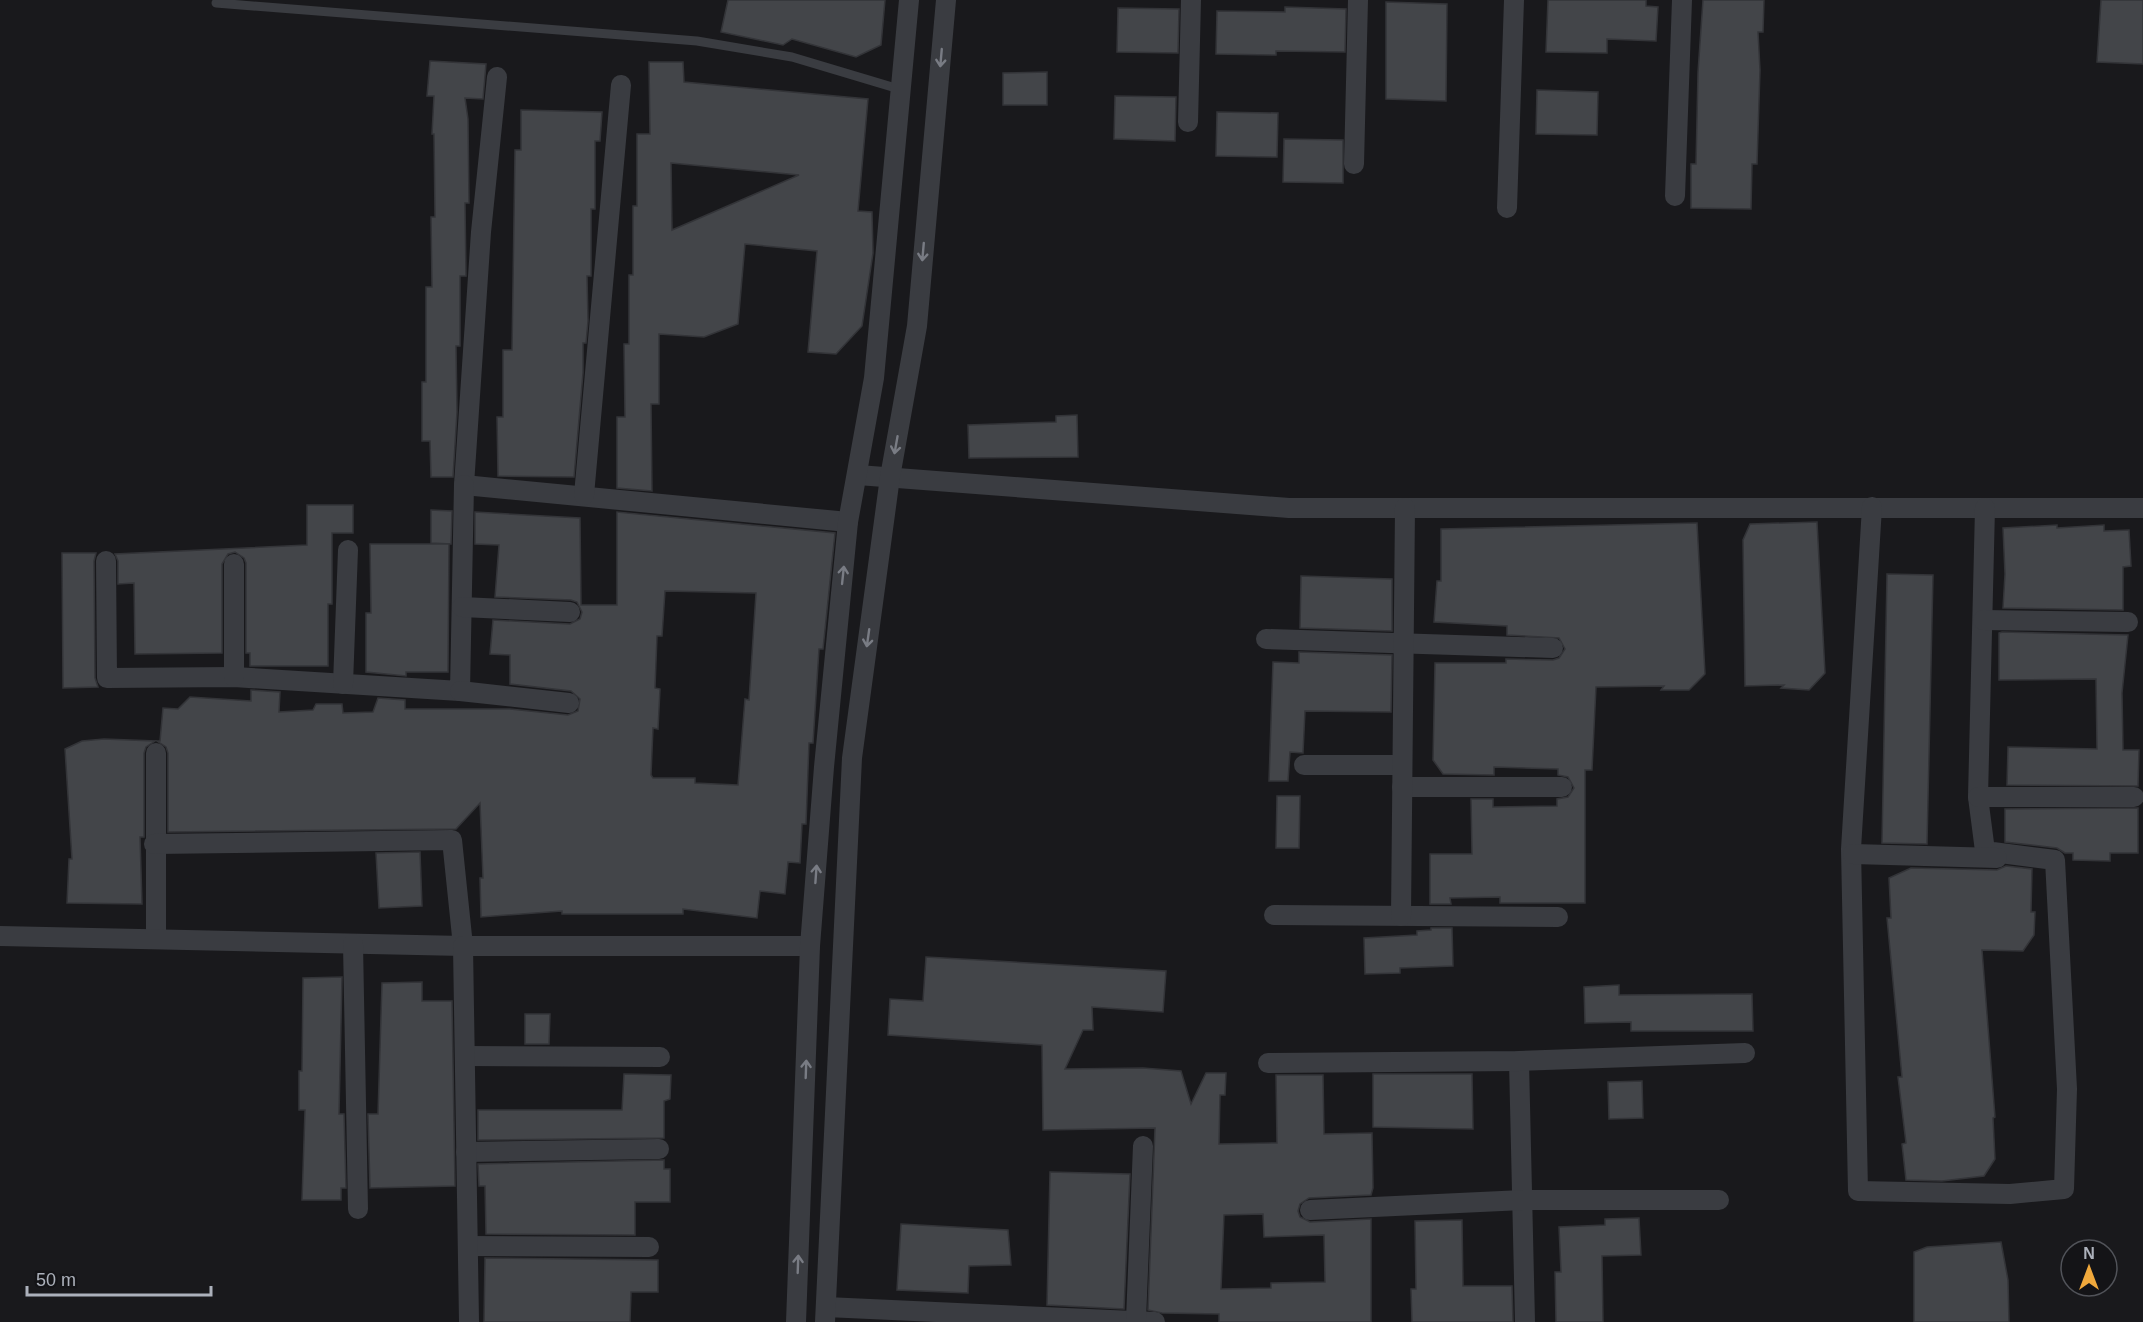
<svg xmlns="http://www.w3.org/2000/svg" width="2143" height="1322" viewBox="0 0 2143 1322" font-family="Arial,sans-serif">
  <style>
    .building { fill: #434549; stroke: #333438; stroke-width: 1.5; fill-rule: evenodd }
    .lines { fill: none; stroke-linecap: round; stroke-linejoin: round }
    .service { stroke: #3a3c41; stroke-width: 9 }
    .minor { stroke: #3a3c41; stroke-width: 20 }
    .oneway { stroke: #797c84 }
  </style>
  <rect width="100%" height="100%" fill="#19191c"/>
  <!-- building -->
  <g class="building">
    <path d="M728,0H885L881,45L856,57L792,39L783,45L721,32Z"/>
    <path d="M1548,0H1646V6L1658,7L1656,41L1607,39V53L1546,52Z"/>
    <path d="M1703,0H1764L1763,32H1758L1760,70L1757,164H1752L1751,209L1691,208V164H1696L1698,72Z"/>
    <path d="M2101,0H2143V64L2097,62Z"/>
    <path d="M1386,2L1447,4L1446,101L1386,99Z"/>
    <path d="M1285,7L1346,9L1345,52L1276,51V55L1216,54L1217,11L1285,12Z"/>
    <path d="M1118,8L1179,9L1178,53L1117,52Z"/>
    <path d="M430,61L486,64L483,99L465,98L468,119L469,203H465L466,276H460V346H456L457,412L453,477H431L430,441H422V382H426V287H432L431,217H435L434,134H432L434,96H427Z"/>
    <path d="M649,62H683L684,82L868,99L858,211L872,212L873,253L862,326L836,354L808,352L817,251L745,244L738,324L704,337L659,334V404H651L652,491L617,488V417H625L624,344H629V275H633V206H637V134H650ZM671,163L799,175L672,230Z"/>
    <path d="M1047,72V105H1003V73Z"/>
    <path d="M1537,90L1598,92L1597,135L1536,134Z"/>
    <path d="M1115,96L1176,97L1175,141L1114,139Z"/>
    <path d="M521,110L602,112L600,141H595V209H591V276H587L588,321L586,343H583V373L574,477L498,476L497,417H503V350H512L515,150H521Z"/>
    <path d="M1217,112L1278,113L1277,157L1216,156Z"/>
    <path d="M1284,139L1343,140V183L1283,182Z"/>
    <path d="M1077,415L1078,457L969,458L968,425L1056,422V416Z"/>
    <path d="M307,505H353V533H332V604H328V666H250V653H246V563L244,558L235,552L228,554L222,564V653L135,654L134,583L118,584V561L115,554L307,545Z"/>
    <path d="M431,510L452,511L451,544L431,543Z"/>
    <path d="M475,512L580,518L581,605H617V512L835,533L823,649H819L813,743H809L806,824H802L800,863L788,862L785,894L760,891L757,918L683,909V914H562V911L481,917L480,878H483L480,803L456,829L168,832V753L166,747L157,741H160L163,708L178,709L190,697L251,701V690L280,692L279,712L313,710L316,704H342L343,713L373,712L378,698L405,700V709H510L568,715L578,711L580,699L571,691L510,684V655L490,654L493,620L570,624L580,619L582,612L577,602L571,600L495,597L499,545L475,544ZM665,591L756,593L749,700L745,699L738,785L695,783V778H653L651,775L653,728L658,729L660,689L655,688L657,636H662Z"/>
    <path d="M1817,522L1825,673L1809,690L1781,688L1784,685L1745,686L1743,540L1750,524Z"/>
    <path d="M1697,523L1705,674L1689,690H1661L1664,686L1596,687L1592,770H1585V903H1500V897L1450,898L1451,904H1430V854H1472L1471,799H1493V807L1557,806V799L1568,797L1574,788L1568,777L1558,775V769L1494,767V775L1443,774L1433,760L1435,663H1506V659L1553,660L1559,658L1565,649L1559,638L1507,635V626L1434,622L1437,581H1441V529Z"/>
    <path d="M2057,525V528L2104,525V531L2129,530L2131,566L2123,567V610L2003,608L2005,574L2003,528Z"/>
    <path d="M370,544H449L448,672H406V676L366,672V613H371Z"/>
    <path d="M62,553H96L94,561L95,678L98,687L63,688Z"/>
    <path d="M1887,574L1933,575L1927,844L1882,843Z"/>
    <path d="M1301,576L1392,579V631L1300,628Z"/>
    <path d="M2002,632L2128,635L2122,693L2123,750H2139L2138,786L2007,785L2008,747L2097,749L2096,679L1999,680V633Z"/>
    <path d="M1299,652L1392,655L1391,712L1305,711L1303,753L1290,752L1288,781H1269L1273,662L1299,663Z"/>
    <path d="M104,739L155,741L146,747L144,753V837H140L142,904L67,903L69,859H72L65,749L82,741Z"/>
    <path d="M1277,796H1300L1299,848H1276Z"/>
    <path d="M2005,809L2138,808V853H2110V861L2073,860V853H2065L2057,848L2005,842Z"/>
    <path d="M420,852L422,906L379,908L376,853Z"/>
    <path d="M2006,866L2032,869L2031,912H2035L2034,935L2023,951L1982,950L1995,1117L1993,1118L1995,1159L1984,1176L1942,1181L1906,1180L1902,1144L1906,1143L1898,1077H1902L1887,918H1891L1889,878L1911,868L1997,870Z"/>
    <path d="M1431,928H1452L1453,966L1400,968V973L1365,974L1364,938L1417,935V931L1431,930Z"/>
    <path d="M926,957L1166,971L1163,1012L1092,1007L1093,1030H1083L1065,1069L1143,1068L1181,1071L1191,1104L1206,1073H1226L1225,1095H1220L1219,1144L1277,1143L1276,1075H1323L1324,1134L1372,1133L1373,1188L1371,1195L1309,1198L1300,1204L1298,1211L1300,1217L1310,1222L1371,1219V1322H1219V1314L1162,1313L1148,1310L1155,1128L1043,1130L1042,1045L888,1035L890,999L923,1001ZM1263,1214L1264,1237L1324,1235L1325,1282L1271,1283V1288L1221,1289L1224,1215Z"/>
    <path d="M342,977L339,1114H344L346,1188H341V1200H302L305,1110H299V1071H302L303,978Z"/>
    <path d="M422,982V1001H452L455,1186L370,1188L368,1114H378L382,983Z"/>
    <path d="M1619,985V995L1752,994L1753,1031H1631V1022L1585,1023L1584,987Z"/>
    <path d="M525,1014H550L549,1044H525Z"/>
    <path d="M624,1074L671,1075L670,1099L664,1101V1138L478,1140V1110H622Z"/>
    <path d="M1373,1074H1472L1473,1129L1373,1127Z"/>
    <path d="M1642,1081L1643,1118L1609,1119L1608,1082Z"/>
    <path d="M664,1160V1169H670V1202H635V1235L486,1234L485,1186H479L478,1164Z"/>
    <path d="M1050,1172L1130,1174L1124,1309L1047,1305Z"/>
    <path d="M1639,1218L1641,1255L1602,1256L1603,1322H1556L1555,1272H1561L1559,1227L1605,1225V1219Z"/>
    <path d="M1462,1220L1463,1286H1512L1513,1322H1412L1411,1289H1416L1415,1221Z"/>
    <path d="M901,1224L1008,1230L1011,1265L969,1266L968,1293L897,1290Z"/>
    <path d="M2001,1242L2008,1280L2009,1322H1914V1252L1927,1247Z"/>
    <path d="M485,1258L658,1260V1292H631L630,1322H484Z"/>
  </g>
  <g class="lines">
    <!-- service -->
    <path class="service" d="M216,3L697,41L792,57L899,89"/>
    <!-- minor -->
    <g class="minor">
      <path d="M497,77L481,232L464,485L848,522"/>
      <path d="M1188,122L1191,0"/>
      <path d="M1354,164L1358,0"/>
      <path d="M1675,196L1682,0"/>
      <path d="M1507,208L1514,0"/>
      <path d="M858,475L1289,508H2143"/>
      <path d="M584,495L621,85"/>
      <path d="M1872,507L1851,849L1858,1191L2010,1194L2064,1189L2067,1089L2055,860L1985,851L1978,797L1985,508"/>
      <path d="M106,561L107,678L234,677L460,691L464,485"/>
      <path d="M234,564V677"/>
      <path d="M462,607L570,612"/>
      <path d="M1983,620L2128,622"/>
      <path d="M1266,639L1553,648"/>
      <path d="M343,684L348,550"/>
      <path d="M460,691L569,703"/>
      <path d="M156,753V939"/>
      <path d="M1304,765H1402"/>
      <path d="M1402,787H1562"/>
      <path d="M1978,797H2134"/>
      <path d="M1853,854L1997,858"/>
      <path d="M1274,915L1558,917"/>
      <path d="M1401,916L1405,508"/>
      <path d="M0,936L463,946L452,840L154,844"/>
      <path d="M353,944L358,1209"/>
      <path d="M465,1056L660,1057"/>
      <path d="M1519,1061L1525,1322"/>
      <path d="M1268,1063L1519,1061L1745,1053"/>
      <path d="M466,1152L659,1149"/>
      <path d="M1310,1210L1523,1200H1719"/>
      <path d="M468,1246L649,1247"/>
      <path d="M826,1307L1155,1322"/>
      <path d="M1136,1320L1143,1146"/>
      <path d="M469,1322L463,946H810"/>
      <path d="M796,1322L810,946L824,767L848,522L874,378L909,0"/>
      <path d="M825,1322L852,758L890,477L917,326L946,0"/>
    </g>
  </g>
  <!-- one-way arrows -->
  <defs><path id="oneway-shaft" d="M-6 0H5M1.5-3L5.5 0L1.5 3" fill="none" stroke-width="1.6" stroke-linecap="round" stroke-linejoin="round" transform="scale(1.5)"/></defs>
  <g class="oneway">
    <use href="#oneway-shaft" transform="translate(941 58) rotate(95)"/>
    <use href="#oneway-shaft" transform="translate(923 252) rotate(95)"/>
    <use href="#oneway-shaft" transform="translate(896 445) rotate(100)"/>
    <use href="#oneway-shaft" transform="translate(843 575) rotate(-84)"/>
    <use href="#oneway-shaft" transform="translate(868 638) rotate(98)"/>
    <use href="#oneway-shaft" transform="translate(816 874) rotate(-86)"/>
    <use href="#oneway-shaft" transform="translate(806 1069) rotate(-88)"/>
    <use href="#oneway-shaft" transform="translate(798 1264) rotate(-88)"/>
  </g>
  <!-- north arrow -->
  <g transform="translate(2089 1268)"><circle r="28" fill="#141417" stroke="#515359" stroke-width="1.5"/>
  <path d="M0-4.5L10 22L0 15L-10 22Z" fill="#f1a93c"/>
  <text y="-9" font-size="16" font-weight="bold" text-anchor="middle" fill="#acb1bb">N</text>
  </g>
  <!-- scale -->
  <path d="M27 1286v9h184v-9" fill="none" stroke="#acb1bb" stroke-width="3"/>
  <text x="36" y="1286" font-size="18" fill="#acb1bb" stroke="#141417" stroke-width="4.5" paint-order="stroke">50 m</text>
</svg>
